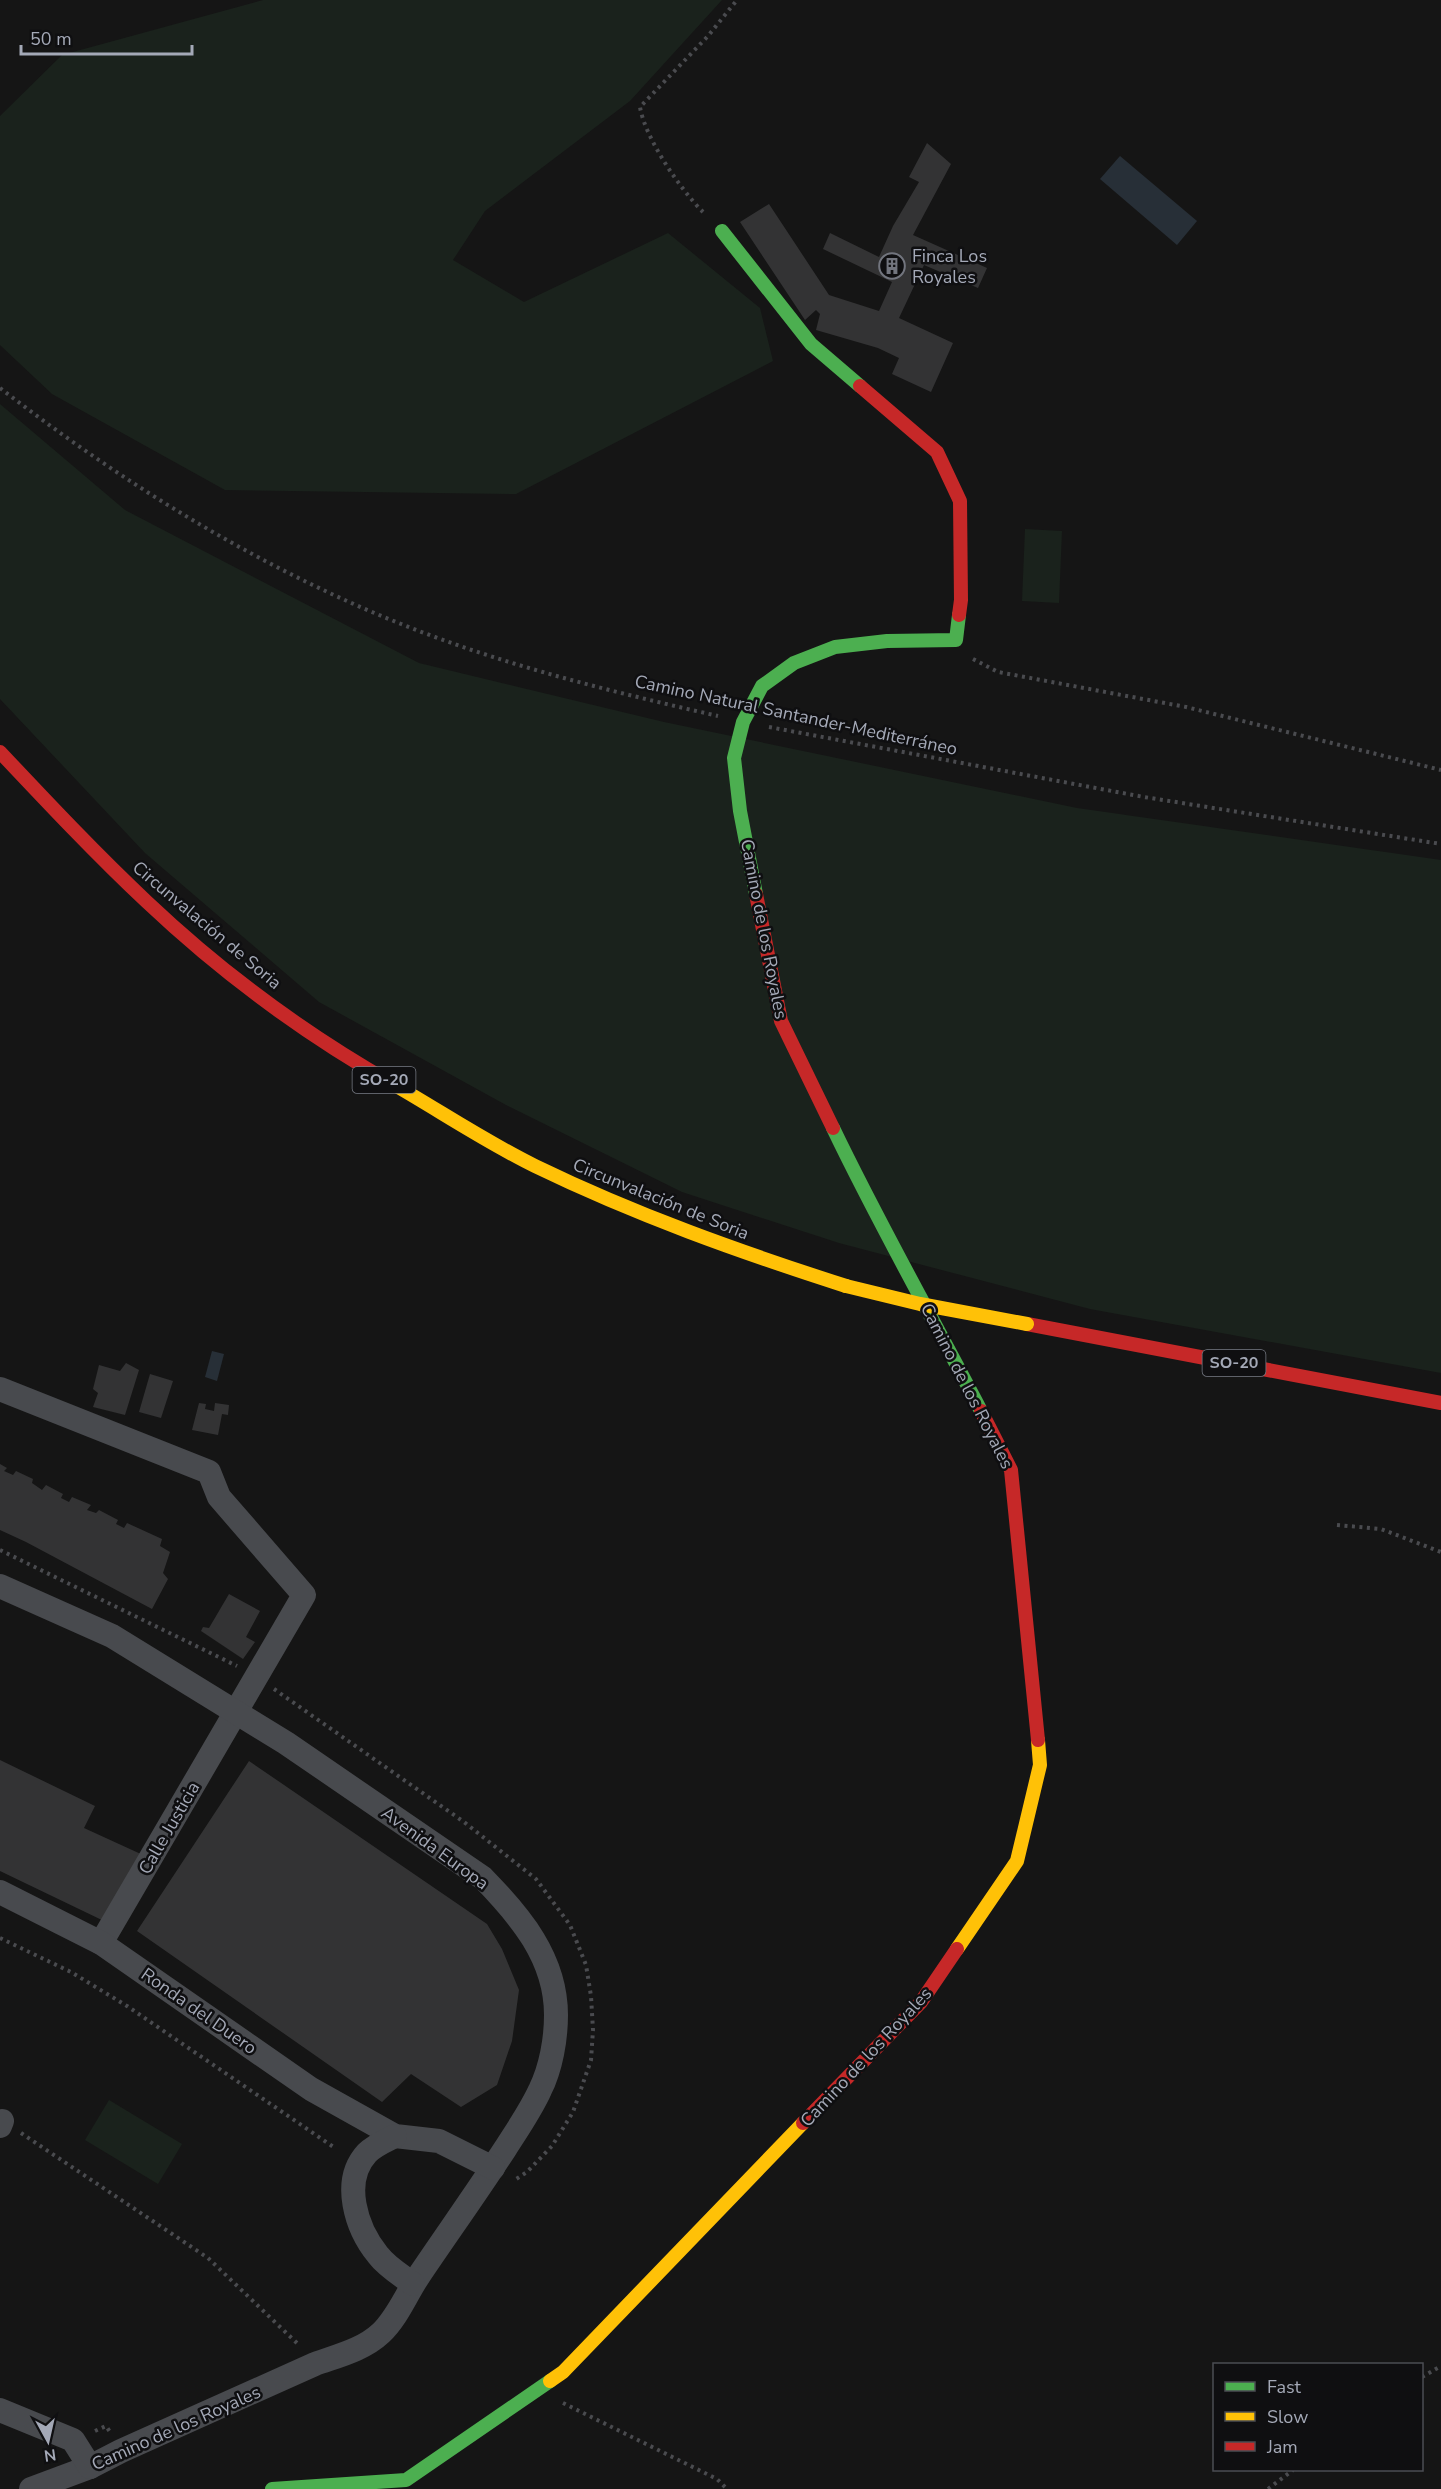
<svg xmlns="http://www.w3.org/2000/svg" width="1441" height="2489" viewBox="0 0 1441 2489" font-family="'Nunito Sans',sans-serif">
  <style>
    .green { fill: #1a221c }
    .water { fill: #272f37 }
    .building { fill: #333334 }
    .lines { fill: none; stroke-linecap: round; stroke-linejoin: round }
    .path { stroke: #4a4b4f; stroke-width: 4; stroke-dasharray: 3 4.5; stroke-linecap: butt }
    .street { stroke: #484a4e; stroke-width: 24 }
    .fast { stroke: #4caf50; stroke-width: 14 }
    .slow { stroke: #ffc107; stroke-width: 14 }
    .jam { stroke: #c62828; stroke-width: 14 }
    .slow-bridge { stroke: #ffc107; stroke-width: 14 }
    .labels { text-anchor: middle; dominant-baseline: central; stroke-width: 5; stroke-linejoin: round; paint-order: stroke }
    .shield { fill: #0f0f11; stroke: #777b85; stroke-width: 1.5 }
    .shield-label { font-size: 16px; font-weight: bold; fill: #a4a9b7 }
    .poi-label { font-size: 18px; fill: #a4a9b7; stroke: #0f0f11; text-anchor: start }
    .street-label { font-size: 18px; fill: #a4a9b7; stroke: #0f0f11 }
  </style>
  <rect width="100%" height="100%" fill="#151515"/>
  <!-- green -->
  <g class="green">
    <path d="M263,0H722L630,101L485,211L453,260L524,302L668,233L760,308L773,361L516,494L225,490L52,394L0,345V116L62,55Z"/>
    <path d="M0,404L125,510L419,663L664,722L1077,808L1441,860V1373L1090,1309L839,1243L682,1192L506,1105L319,1002L145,853L0,699Z"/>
    <path d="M1025,529L1062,531L1059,603L1022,601Z"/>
    <path d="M109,2100L182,2144L158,2184L85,2140Z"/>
  </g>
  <!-- water -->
  <g class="water">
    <path d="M1120,156L1197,221L1177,245L1100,179Z"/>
    <path d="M212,1351L224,1354L217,1381L205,1377Z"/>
  </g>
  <!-- building -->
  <g class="building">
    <path d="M927,143L951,164L913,235L987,268L978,288L924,265L899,318L953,343L931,392L892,374L899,358L878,348L816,330L820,314L816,310L805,320L740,222L769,204L829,295L879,311L892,282L823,249L830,233L879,257L893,226L919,182L909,177Z"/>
    <path d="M126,1363L139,1370L125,1415L93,1407L98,1393L93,1389L99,1365L120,1371Z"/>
    <path d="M150,1374L173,1381L161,1418L139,1412Z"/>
    <path d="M199,1403L206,1404L205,1409L214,1411L215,1403L229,1405L228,1415L222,1414L218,1435L192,1430Z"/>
    <path d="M0,1464L7,1468L4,1471L13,1475L16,1471L33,1479L32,1483L42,1490L46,1485L63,1494L61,1498L69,1502L72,1497L91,1505L87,1510L96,1513L99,1510L118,1520L116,1524L124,1528L127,1523L162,1539L160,1546L170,1552L163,1573L168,1579L152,1609L26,1542L0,1530Z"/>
    <path d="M229,1594L260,1611L246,1637L255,1642L243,1659L201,1631L203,1627L209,1628Z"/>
    <path d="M0,1760L95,1806L84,1828L143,1855L106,1922L0,1871Z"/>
    <path d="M249,1761L487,1924L502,1949L519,1990L512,2041L497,2085L461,2107L411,2074L382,2102L137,1931Z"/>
  </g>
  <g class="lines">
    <!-- path -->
    <g class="path">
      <path d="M703,212C680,189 645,138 640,107L708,36L737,0"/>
      <path d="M0,388C132,490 277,579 435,637C527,671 622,694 718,716"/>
      <path d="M973,659L998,672L1186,707L1441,770"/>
      <path d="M769,727L1144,797L1441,844"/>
      <path d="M1337,1525L1381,1529L1441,1552"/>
      <path d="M0,1550L237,1666"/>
      <path d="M274,1689L464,1822L536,1879L570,1925L586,1965L591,1996L593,2030L591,2060L573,2112L552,2146L527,2172L513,2181"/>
      <path d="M0,1938L71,1972L127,2006L335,2148"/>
      <path d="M21,2133L208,2258L300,2346"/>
      <path d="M1422,2377L1441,2366"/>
      <path d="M563,2403L717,2479L727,2489"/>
      <path d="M95,2431L106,2426L110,2432"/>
      <path d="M1268,2489L1293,2470"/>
    </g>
    <!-- street -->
    <g class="street">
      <path d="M0,1389L209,1472L219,1497L304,1595L101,1943"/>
      <path d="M0,1586L112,1636L286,1743L483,1878C520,1916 556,1958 556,2015C556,2039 551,2068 540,2090C531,2110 517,2130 505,2149C477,2192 447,2234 418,2277C406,2295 397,2318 381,2333C363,2350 337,2356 315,2364L121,2451L90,2467L31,2489"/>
      <path d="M0,1892L101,1943L311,2089L395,2136L439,2141L493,2168"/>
      <path d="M0,2126L2,2121"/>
      <path d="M395,2136C385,2141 375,2145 367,2153C341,2181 356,2228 378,2255C387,2267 401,2275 413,2284"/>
      <path d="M0,2410L73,2440L90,2467"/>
    </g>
    <!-- fast -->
    <g class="fast">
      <path d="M722,231L811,344L860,386"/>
      <path d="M756,894L740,811L734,758L743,722L762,686L794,663L835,647L887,641L956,640L959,615"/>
      <path d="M833,1128C879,1224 932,1317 981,1411"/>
      <path d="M272,2489L406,2480L550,2381"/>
    </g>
    <!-- slow -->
    <g class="slow">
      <path d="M393,1084C440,1111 486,1142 535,1166C636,1215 740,1252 846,1286"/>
      <path d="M957,1949L1017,1861L1040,1765L1038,1740"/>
      <path d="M550,2381L563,2372L803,2123"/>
    </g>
    <!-- jam -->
    <g class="jam">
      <path d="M860,386L937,452L960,501L961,600L959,615"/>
      <path d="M0,752C48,803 96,854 147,902C221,972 305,1034 393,1084"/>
      <path d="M756,894L781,1021L833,1128"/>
      <path d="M1027,1324L1441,1403"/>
      <path d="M981,1411L1011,1470L1038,1740"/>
      <path d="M803,2123L921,2002L957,1949"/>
    </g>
    <!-- slow-bridge -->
    <path class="slow-bridge" d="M846,1286L920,1304L1027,1324"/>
  </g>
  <!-- icons -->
  <defs>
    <g id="building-ring" transform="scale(1.35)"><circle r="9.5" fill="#0f0f11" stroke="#72757e" stroke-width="1.5"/><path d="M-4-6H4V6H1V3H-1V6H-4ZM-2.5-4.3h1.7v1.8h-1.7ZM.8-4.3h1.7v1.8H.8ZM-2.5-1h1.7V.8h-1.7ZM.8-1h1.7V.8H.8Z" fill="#72757e"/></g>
  </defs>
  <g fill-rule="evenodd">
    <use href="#building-ring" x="892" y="266"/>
  </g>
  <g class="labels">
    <!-- shield labels -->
    <g class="shield">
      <rect x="352.5" y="1067" width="63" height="26" rx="4.5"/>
      <rect x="1202.5" y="1350" width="63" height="26" rx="4.5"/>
    </g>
    <g class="shield-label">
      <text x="384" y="1080">SO-20</text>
      <text x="1234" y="1363">SO-20</text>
    </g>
    <!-- poi labels -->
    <g class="poi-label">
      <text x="912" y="256">Finca Los<tspan x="912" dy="21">Royales</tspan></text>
    </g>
    <!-- street labels -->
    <g class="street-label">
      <text transform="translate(796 715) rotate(12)">Camino Natural Santander-Mediterráneo</text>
      <text transform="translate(207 925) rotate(40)">Circunvalación de Soria</text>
      <text transform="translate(764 929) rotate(79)">Camino de los Royales</text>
      <text transform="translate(661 1199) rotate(22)">Circunvalación de Soria</text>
      <text transform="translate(967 1386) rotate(63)">Camino de los Royales</text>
      <text transform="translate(169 1828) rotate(-60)">Calle Justicia</text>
      <text transform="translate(435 1848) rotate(36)">Avenida Europa</text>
      <text transform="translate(199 2011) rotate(35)">Ronda del Duero</text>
      <text transform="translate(866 2057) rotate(-47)">Camino de los Royales</text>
      <text transform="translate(176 2428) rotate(-24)">Camino de los Royales</text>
    </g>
  </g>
  <!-- legend -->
  <rect x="1213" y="2363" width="210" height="108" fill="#0f0f11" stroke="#4b4d53" stroke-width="1.5"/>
  <rect x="1225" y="2382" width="30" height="9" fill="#4caf50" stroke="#4b4d53" stroke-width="1.5"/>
  <text x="1267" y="2393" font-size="18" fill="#a4a9b7">Fast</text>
  <rect x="1225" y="2412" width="30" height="9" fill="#ffc107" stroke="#4b4d53" stroke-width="1.5"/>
  <text x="1267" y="2423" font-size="18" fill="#a4a9b7">Slow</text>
  <rect x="1225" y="2442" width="30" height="9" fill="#c62828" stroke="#4b4d53" stroke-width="1.5"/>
  <text x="1267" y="2453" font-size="18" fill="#a4a9b7">Jam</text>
  <!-- north arrow -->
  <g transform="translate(48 2441) rotate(172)" stroke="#0f0f11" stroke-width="4.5" paint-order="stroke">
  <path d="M0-4.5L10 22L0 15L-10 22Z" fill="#a4a9b7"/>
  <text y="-9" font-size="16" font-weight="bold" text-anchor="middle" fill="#a4a9b7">N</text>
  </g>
  <!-- scale -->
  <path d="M21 45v9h171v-9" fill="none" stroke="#a4a9b7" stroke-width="3"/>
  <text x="30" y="45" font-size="18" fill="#a4a9b7" stroke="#0f0f11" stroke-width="4.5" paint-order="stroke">50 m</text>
</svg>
